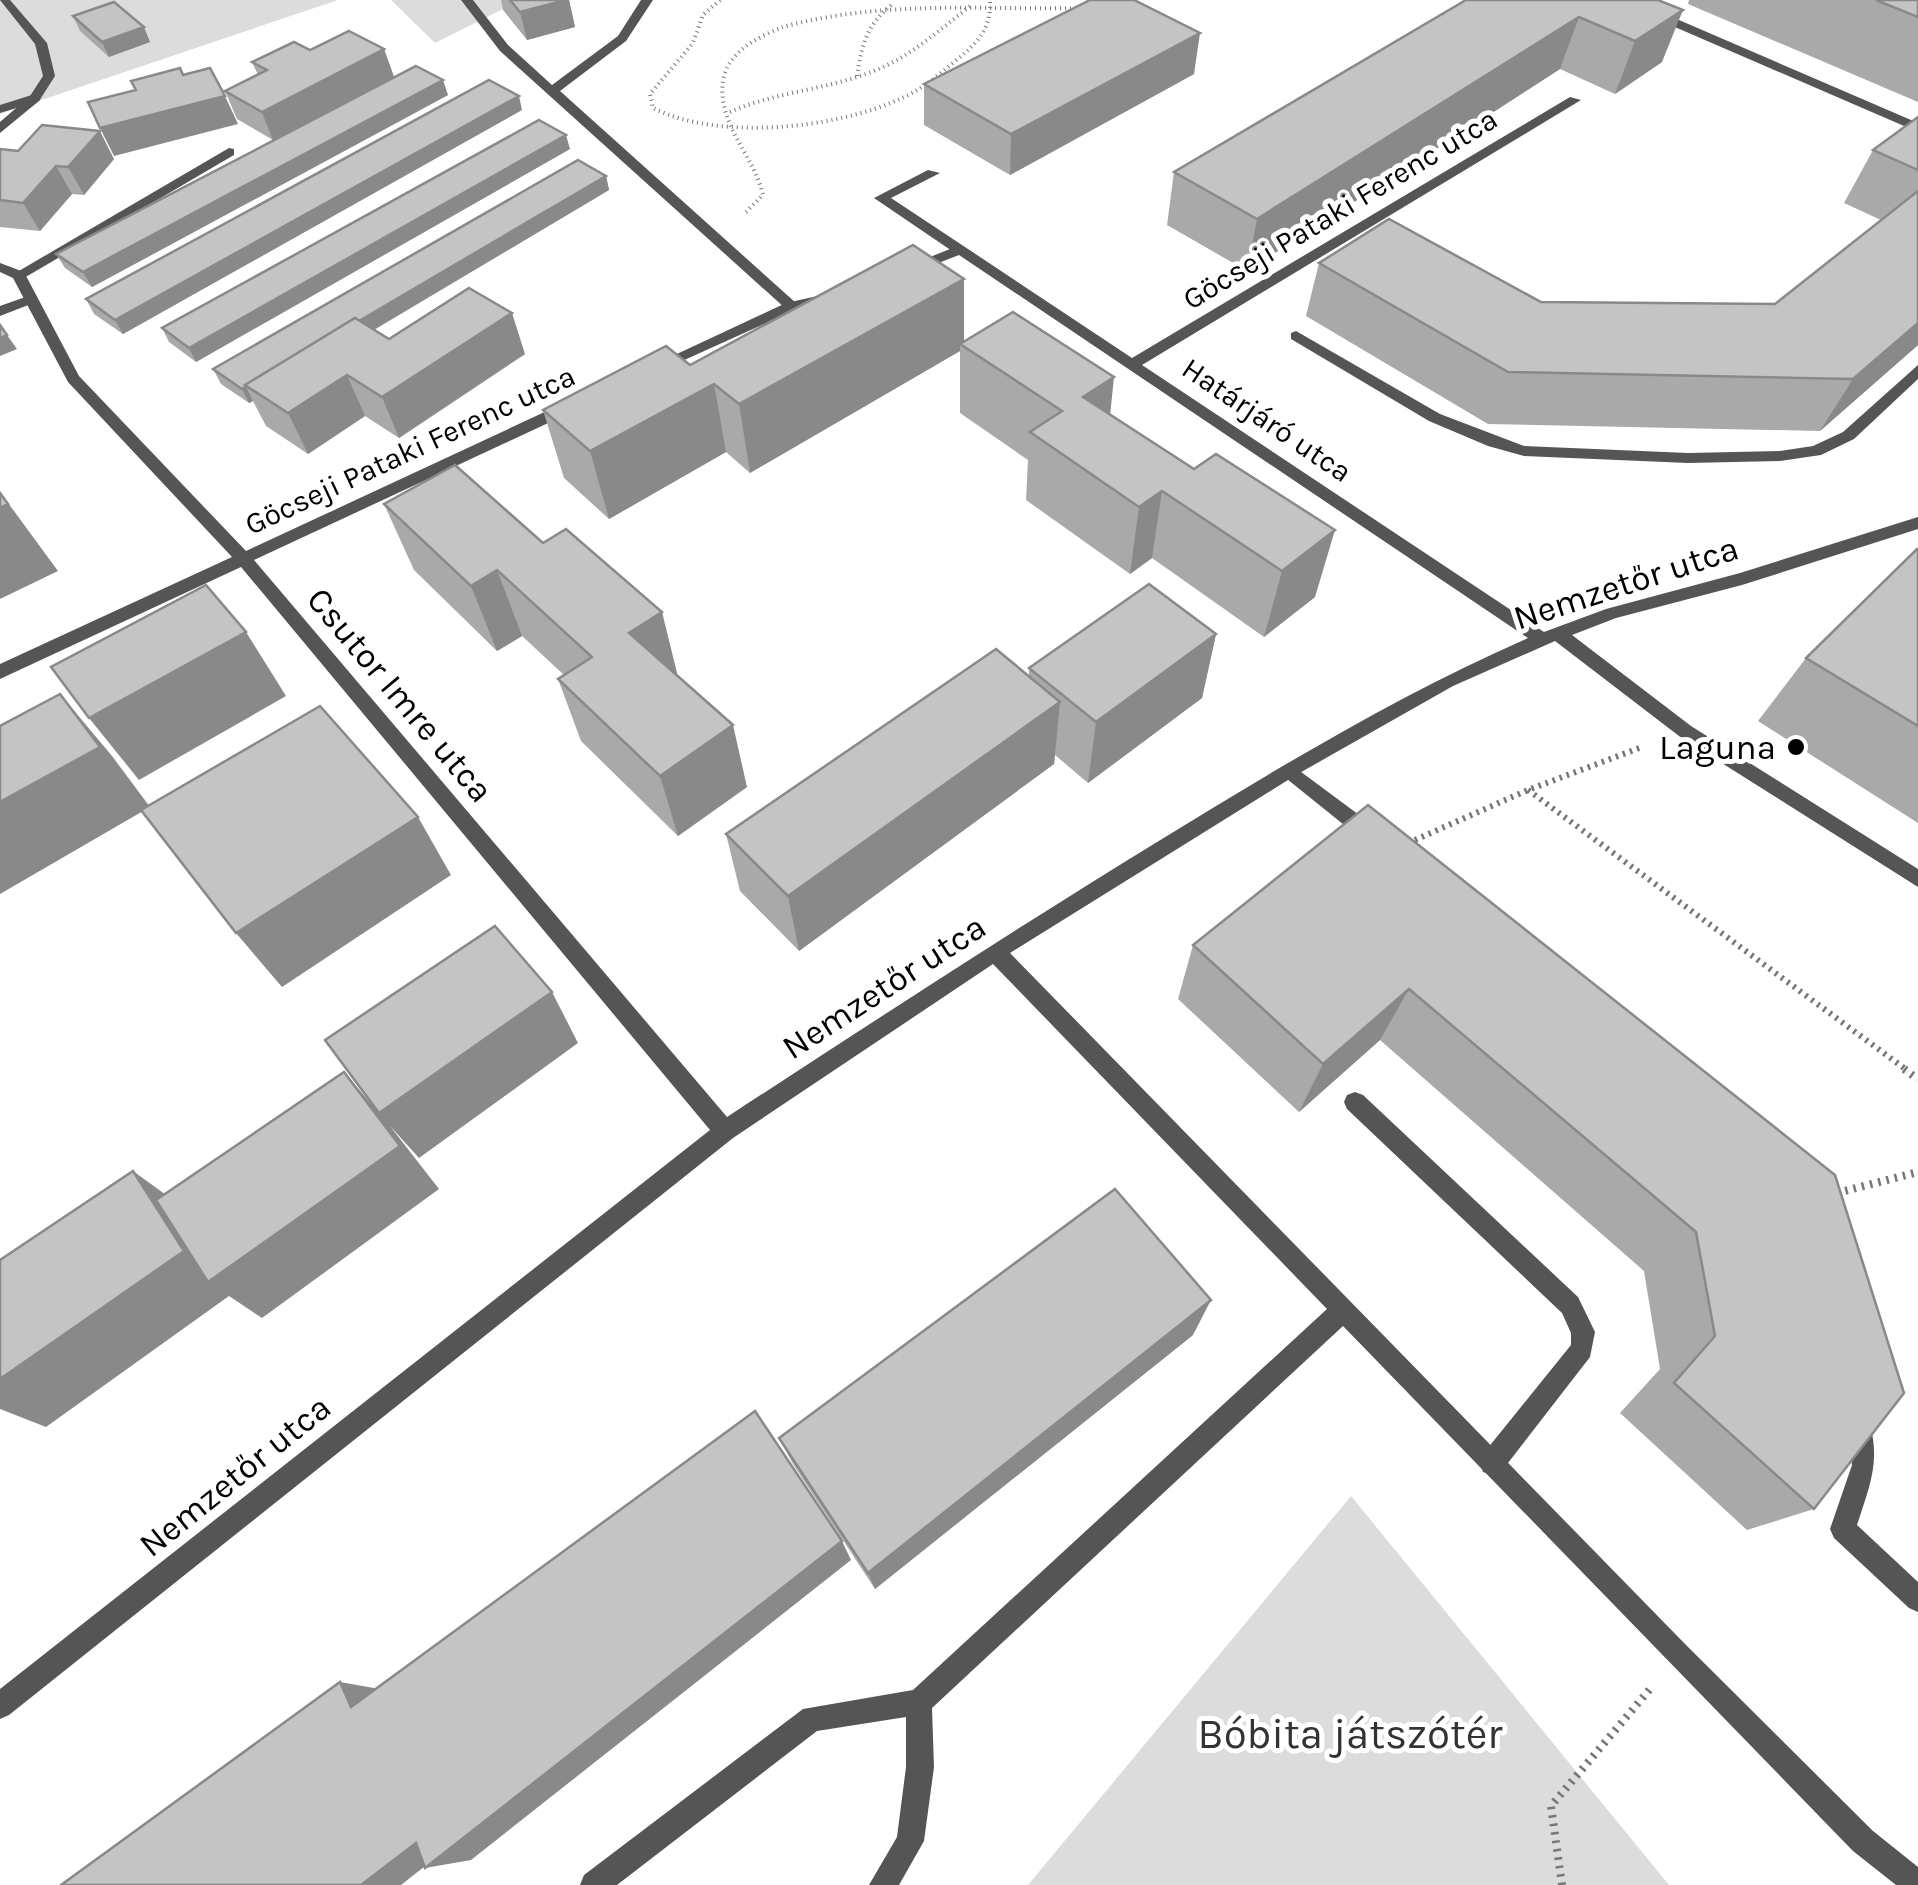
<svg xmlns="http://www.w3.org/2000/svg" width="1918" height="1885" viewBox="0 0 1918 1885" font-family="Karla,sans-serif">
  <style>
    .green { fill: #dcdcdc }
    .lines { fill: none; stroke-linecap: round; stroke-linejoin: round }
    .path-far2 { stroke: #777; stroke-width: 4; stroke-dasharray: 1 4; stroke-linecap: butt }
    .path-far1 { stroke: #777; stroke-width: 6; stroke-dasharray: 2.5 5; stroke-linecap: butt }
    .path { stroke: #777; stroke-width: 8; stroke-dasharray: 2.5 6; stroke-linecap: butt }
    .service { fill: #555; fill-rule: evenodd }
    .minor { fill: #555; fill-rule: evenodd }
    .wall { fill: #a9a9a9 }
    .shaded-wall { fill: #898989 }
    .building { fill: #c4c4c4; stroke: #898989; stroke-width: 2.5 }
    .poi-dot { fill: #000; stroke: #fff; stroke-width: 4 }
    .labels { text-anchor: middle; dominant-baseline: central; stroke-width: 10; stroke-linejoin: round; paint-order: stroke }
    .far-street-label { font-size: 30px; fill: #000; stroke: #fff }
    .street-label { font-size: 35px; fill: #000; stroke: #fff }
    .poi-label { font-size: 35px; fill: #000; stroke: #fff; text-anchor: end }
    .near-park-label { font-size: 42px; fill: #333; stroke: #fff }
  </style>
  <rect width="100%" height="100%" fill="#fff"/>
  <!-- green -->
  <g class="green">
    <path d="M0,0H338L0,114Z"/>
    <path d="M391,0H521L435,43Z"/>
    <path d="M1351,1496L1669,1885H1028Z"/>
  </g>
  <g class="lines">
    <!-- path-far2 -->
    <g class="path-far2">
      <path d="M720,0L703,15L693,43L650,94L653,108C717,141 837,129 902,98C921,90 937,76 953,63C975,45 992,30 990,0"/>
      <path d="M857,76C862,43 867,24 894,3"/>
      <path d="M730,112C775,92 825,90 871,72C910,58 940,29 973,4"/>
      <path d="M746,212L763,195C754,155 717,125 723,81C727,52 758,37 783,27C881,0 978,10 1079,8"/>
    </g>
    <!-- path-far1 -->
    <g class="path-far1">
      <path d="M1528,790L1908,1071"/>
      <path d="M1408,843L1528,790L1642,747"/>
    </g>
    <!-- path -->
    <g class="path">
      <path d="M1904,1069L1918,1079"/>
      <path d="M1837,1193L1918,1172"/>
      <path d="M1562,1885L1551,1806L1650,1689"/>
    </g>
    <!-- service -->
    <g class="service">
      <path d="M461,0H473L508,45L552,85L618,36L641,0H653L626,41L560,91L796,303V309H786L500,51Z"/>
      <path d="M35,94L41,98L39,101L0,113V105Z"/>
      <path d="M229,148L234,149V155L24,278L12,275Z"/>
      <path d="M928,170L940,173L891,198L965,247V253H955L874,198Z"/>
      <path d="M31,295L36,296V302L0,316V306Z"/>
      <path d="M1296,331L1440,414L1524,446L1688,453L1780,451L1813,446L1843,432L1918,365V379L1854,439L1821,455L1780,461L1688,463L1524,456L1488,446L1429,421L1291,339V333Z"/>
      <path d="M1289,763L1378,829L1381,835L1378,841H1364L1282,775L1280,770Z"/>
      <path d="M1355,1092L1363,1095L1578,1297L1595,1332L1590,1357L1501,1472L1492,1475L1483,1472L1480,1463L1483,1454L1571,1345V1333L1562,1313L1347,1109L1344,1102L1347,1095Z"/>
    </g>
    <!-- minor -->
    <g class="minor">
      <path d="M0,0H10L47,43L55,76L39,101L0,133V122L30,96L43,76L35,44Z"/>
      <path d="M1665,14L1918,123V132L1661,21L1659,18Z"/>
      <path d="M1570,97L1581,100L1142,365L1544,632L1606,609L1740,573L1918,517V529L1742,585L1616,618L1572,635L1691,726L1918,869V887L1679,736L1555,641L1453,686L1296,775L1010,953L1687,1646L1873,1831L1918,1867V1885H1896L1853,1851L1343,1326L932,1708L934,1767L924,1841L899,1885H869L897,1837L906,1767V1717L817,1731L617,1885H580L584,1875L803,1709L913,1690L1327,1309L993,964L733,1138L9,1715L0,1719V1689L710,1130L241,567L0,679V664L232,557L68,382L13,278L0,272V263L24,272L79,376L246,551L564,403H574V411L254,560L727,1117C871,1023 1015,929 1162,839C1281,766 1400,694 1528,638L959,255L910,274L905,273V267L955,247H965L1132,358Z"/>
      <path d="M831,293L838,297L836,300L795,310L660,371H650L647,368L786,303Z"/>
      <path d="M1857,1411L1866,1414C1883,1456 1870,1485 1857,1525L1918,1582V1612L1909,1608L1834,1538L1830,1529L1852,1465L1845,1423L1848,1414Z"/>
    </g>
  </g>
  <!-- wall -->
  <g class="wall">
    <path d="M501,0H569L575,27L527,40L503,10Z"/>
    <path d="M1466,0H1658L1662,62L1615,94L1560,69L1247,271L1167,225L1174,172Z"/>
    <path d="M1689,0H1918V102L1688,4Z"/>
    <path d="M73,16L150,42L109,57L80,31Z"/>
    <path d="M384,49L394,77L448,95L92,287L65,268L56,254L273,140L237,119L225,91L258,75L252,62L310,50Z"/>
    <path d="M1194,74L1010,175L924,125V84Z"/>
    <path d="M522,110L123,334L94,314L86,299Z"/>
    <path d="M1918,117V345L1820,431L1488,424L1306,316L1319,263L1541,302L1775,304L1881,220L1844,203L1873,150Z"/>
    <path d="M0,149L114,159L84,195L72,194L40,231L0,227Z"/>
    <path d="M570,149L196,362L169,342L162,328Z"/>
    <path d="M606,176L609,190L374,330L389,339L525,354L399,438L365,416L308,454L266,426L253,401L249,403L221,384L213,369Z"/>
    <path d="M964,279V341L1110,415L1315,597L1264,637L1152,558L1130,574L1026,500L1028,460L960,413V351L750,473L726,452L609,519L564,478L543,410Z"/>
    <path d="M384,504L678,676L747,787L678,836L581,741L558,679L564,675L522,636L497,651L414,570Z"/>
    <path d="M1918,550V823L1758,721L1806,658Z"/>
    <path d="M1216,634L1202,698L1088,783L1055,755L1054,764L799,951L740,891L726,834L1029,676V668Z"/>
    <path d="M1368,805L1835,1175L1814,1509L1747,1530L1620,1413L1660,1369L1644,1271L1380,1040L1299,1112L1178,999L1193,945Z"/>
    <path d="M1193,1335L875,1589L793,1464L779,1438Z"/>
  </g>
  <!-- shaded-wall -->
  <g class="shaded-wall">
    <path d="M569,0L575,27L527,40L520,12Z"/>
    <path d="M1683,10L1662,62L1615,94L1635,41Z"/>
    <path d="M1579,17L1560,69L1247,271L1257,219Z"/>
    <path d="M144,27L150,42L109,57L102,42Z"/>
    <path d="M1200,33L1194,74L1010,175L1011,134Z"/>
    <path d="M384,49L394,77L273,141L262,112Z"/>
    <path d="M443,80L448,95L92,287L83,272Z"/>
    <path d="M225,96L238,124L114,156L100,128Z"/>
    <path d="M519,96L522,110L123,334L115,320Z"/>
    <path d="M100,131L114,159L84,195L68,167Z"/>
    <path d="M566,135L570,149L196,362L189,348Z"/>
    <path d="M56,166L72,194L40,231L23,203Z"/>
    <path d="M606,176L609,190L262,396L247,386Z"/>
    <path d="M964,279V346L960,344V351L750,473L739,404Z"/>
    <path d="M512,313L525,354L399,438L382,397Z"/>
    <path d="M1918,323V345L1820,431L1853,379Z"/>
    <path d="M7,335L17,349L0,356V338Z"/>
    <path d="M347,375L365,416L308,454L288,413Z"/>
    <path d="M1114,377L1107,445L1077,465L1083,397Z"/>
    <path d="M714,384L726,452L609,519L590,451Z"/>
    <path d="M246,387L253,401L249,403L242,389Z"/>
    <path d="M1162,491L1152,558L1130,574L1139,507Z"/>
    <path d="M0,492L58,571L0,599Z"/>
    <path d="M1335,530L1315,597L1264,637L1282,571Z"/>
    <path d="M497,570L522,636L497,651L471,586Z"/>
    <path d="M662,612L678,677L629,633Z"/>
    <path d="M246,632L286,696L139,780L89,718Z"/>
    <path d="M1216,634L1202,698L1088,783L1096,722Z"/>
    <path d="M60,694L112,756L150,807L0,894V802Z"/>
    <path d="M1060,702L1054,764L799,951L788,896Z"/>
    <path d="M733,725L747,787L678,836L660,776Z"/>
    <path d="M418,817L451,875L282,987L236,933Z"/>
    <path d="M1409,989L1380,1040L1299,1112L1323,1064Z"/>
    <path d="M552,992L578,1043L419,1158L390,1126L439,1189L262,1318L229,1296L46,1427L0,1409V1379L133,1171L191,1213L344,1072L379,1113Z"/>
    <path d="M1211,1300L1193,1335L875,1589L868,1573Z"/>
    <path d="M842,1541L851,1560L471,1860L425,1868Z"/>
    <path d="M340,1682L391,1691L351,1707Z"/>
    <path d="M462,1837L401,1885H361L416,1843Z"/>
  </g>
  <!-- building -->
  <g class="building">
    <path d="M510,0H566L520,12Z"/>
    <path d="M1090,0H1134L1200,33L1011,134L924,84Z"/>
    <path d="M1466,0H1658L1683,10L1635,41L1579,17L1257,219L1174,172Z"/>
    <path d="M1876,0H1918V17Z"/>
    <path d="M114,2L144,27L102,42L73,16Z"/>
    <path d="M349,31L384,49L262,112L225,91L267,70L252,62L294,42L310,50Z"/>
    <path d="M416,66L443,80L83,272L56,254Z"/>
    <path d="M180,68L183,75L210,68L225,96L100,128L88,102L136,90L131,81Z"/>
    <path d="M489,80L519,96L115,320L86,299Z"/>
    <path d="M1918,117V170L1873,150Z"/>
    <path d="M539,120L566,135L189,348L162,328Z"/>
    <path d="M42,125L100,131L68,167L56,166L23,203L0,200V149L18,151Z"/>
    <path d="M578,160L606,176L359,321L355,318L242,389L213,369Z"/>
    <path d="M1918,191V323L1853,379L1508,372L1319,263L1389,219L1541,302L1775,304Z"/>
    <path d="M913,245L964,279L739,404L714,384L590,451L543,410L666,346L690,365Z"/>
    <path d="M469,288L512,313L382,397L347,375L288,413L245,385L355,318L389,339Z"/>
    <path d="M1013,312L1114,377L1083,397L1194,469L1216,454L1335,530L1282,571L1162,491L1139,507L1030,432L1062,411L960,344Z"/>
    <path d="M0,325L7,335L0,338Z"/>
    <path d="M455,465L543,543L566,529L662,612L629,633L733,725L660,776L558,679L592,657L497,570L471,586L384,504Z"/>
    <path d="M0,493L8,504L0,508Z"/>
    <path d="M1917,549L1918,550V726L1806,658Z"/>
    <path d="M1149,584L1216,634L1096,722L1029,668Z"/>
    <path d="M206,585L246,632L89,718L51,667Z"/>
    <path d="M996,649L1060,702L788,896L726,834Z"/>
    <path d="M60,694L100,747L0,802V726Z"/>
    <path d="M320,706L418,817L236,933L141,810Z"/>
    <path d="M1368,805L1835,1175L1904,1393L1814,1509L1674,1383L1715,1336L1696,1232L1409,989L1323,1064L1193,945Z"/>
    <path d="M495,926L552,992L379,1113L325,1040Z"/>
    <path d="M344,1072L400,1146L208,1282L156,1200Z"/>
    <path d="M133,1171L184,1251L0,1379V1260Z"/>
    <path d="M1115,1189L1211,1300L868,1573L779,1438Z"/>
    <path d="M755,1411L842,1541L425,1868L416,1843L361,1885H61L340,1682L351,1707Z"/>
  </g>
  <!-- markers -->
  <circle class="poi-dot" cx="1796" cy="747" r="10"/>
  <g class="labels">
    <!-- far-street labels -->
    <g class="far-street-label">
      <text transform="translate(1340 209) rotate(-31)">Göcseji Pataki Ferenc utca</text>
      <text transform="translate(1267 420) rotate(34)">Határjáró utca</text>
      <text transform="translate(410 450) rotate(-25)">Göcseji Pataki Ferenc utca</text>
    </g>
    <!-- street labels -->
    <g class="street-label">
      <text transform="translate(1626 583) rotate(-18)">Nemzetőr utca</text>
      <text transform="translate(400 695) rotate(50)">Csutor Imre utca</text>
      <text transform="translate(884 987) rotate(-33)">Nemzetőr utca</text>
      <text transform="translate(235 1476) rotate(-39)">Nemzetőr utca</text>
    </g>
    <!-- poi labels -->
    <g class="poi-label">
      <text x="1776" y="747">Laguna</text>
    </g>
    <!-- near-park labels -->
    <g class="near-park-label">
      <text x="1350" y="1734">Bóbita játszótér</text>
    </g>
  </g>
</svg>
